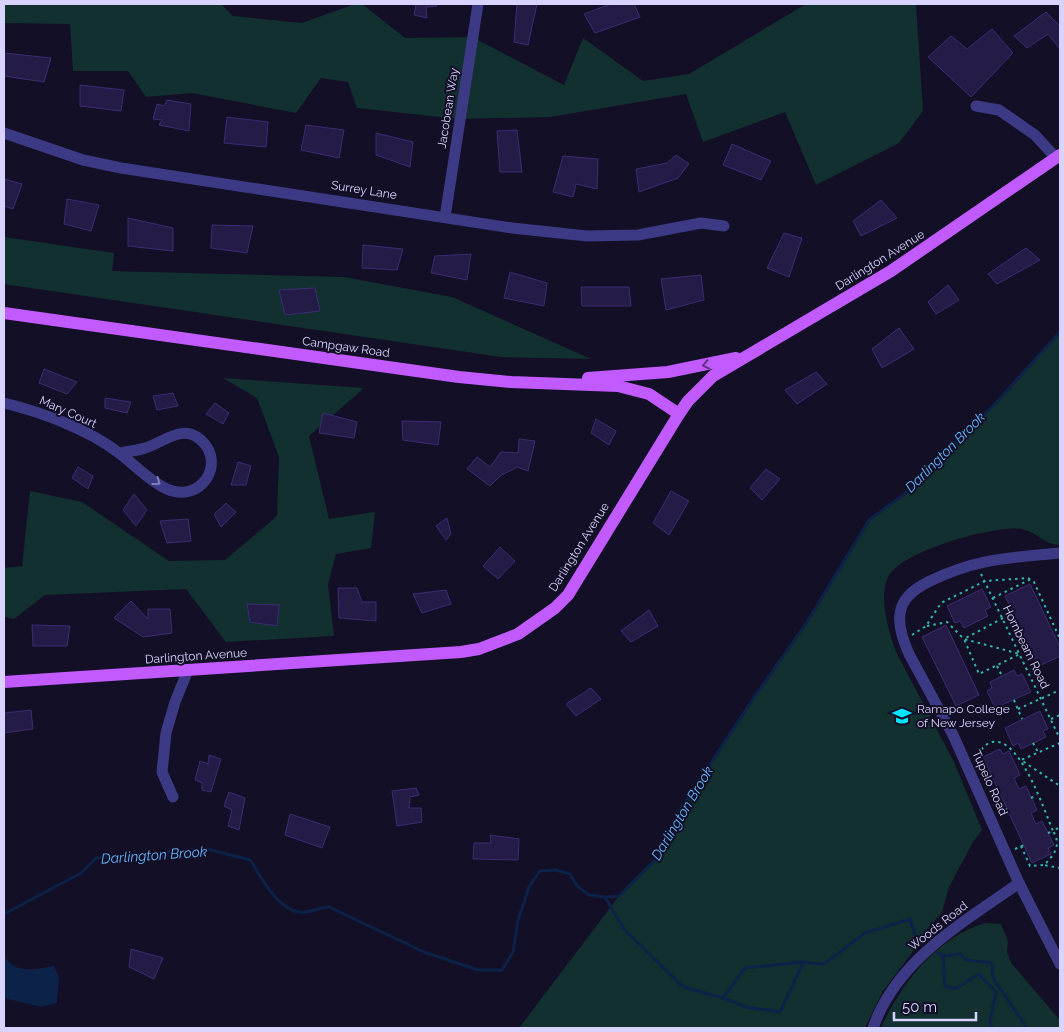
<svg xmlns="http://www.w3.org/2000/svg" width="1064" height="1032" viewBox="0 0 1064 1032" font-family="Raleway,sans-serif">
  <style>
    .green { fill: #12302f }
    .water { fill: #0c2248 }
    .lines { fill: none; stroke-linecap: round; stroke-linejoin: round }
    .stream { stroke: #0c2248; stroke-width: 3 }
    .building { fill: #241b47; stroke: #3b2d73 }
    .path { stroke: #2fb8b0; stroke-width: 2; stroke-dasharray: 2.5 4; stroke-linecap: butt }
    .minor { stroke: #3d3a85; stroke-width: 11 }
    .major { stroke: #c25bff; stroke-width: 12 }
    .oneway { stroke: #623188 }
    .oneway2 { stroke: #837fbc }
    .labels { text-anchor: middle; dominant-baseline: central; stroke-width: 4; stroke-linejoin: round; paint-order: stroke }
    .street-label { font-size: 12px; fill: #d9d4ff; stroke: #130f26 }
    .poi-label { font-size: 12px; fill: #d9d4ff; stroke: #130f26; text-anchor: start }
    .water-label { font-size: 14px; font-style: italic; fill: #62b6ff; stroke: #130f26 }
  </style>
  <rect width="100%" height="100%" fill="#130f26"/>
  <!-- green -->
  <g class="green">
    <path d="M4,4H221L233,16L302,23L355,4H362L405,38L472,37L564,85L583,38L643,81L689,74L806,4H916L923,111L899,143L816,185L785,112L703,142L686,94L550,117L458,119L357,108L348,82L321,78L296,113L192,93L146,97L128,71H73L70,24L4,23Z"/>
    <path d="M4,237L114,253L112,271L344,277L452,297L591,359L501,357L4,284Z"/>
    <path d="M1060,332V545C1046,545 1036,532 1022,529C994,525 901,551 888,577C878,599 889,631 896,652L954,762L982,830L973,842L949,887L942,912L923,934L917,946L883,991L865,1028H519L619,896L657,858L680,810L753,699L807,622L869,520L914,487L940,457L996,403Z"/>
    <path d="M223,378L364,388L309,436L329,519L375,512L371,548L336,554L328,584L334,636L226,642L186,589L45,595L14,619L4,617V568L22,566L30,491L82,502L169,561L225,560L277,516L279,457L257,398Z"/>
    <path d="M985,923L1001,924L1008,941L1007,953L1012,964L1060,1020V1028H881C900,985 937,937 985,923Z"/>
  </g>
  <!-- water -->
  <path class="water" d="M4,955C15,975 36,969 54,966L59,977L57,1003L41,1007L4,998Z"/>
  <g class="lines">
    <!-- stream -->
    <g class="stream">
      <path d="M605,897L624,929L683,987L723,998L745,968L803,962L824,964L865,933L910,919L917,941L920,943"/>
      <path d="M4,914L81,873L96,858L207,849L250,860C262,878 276,908 299,912C308,914 319,907 329,907L424,952L478,970H502L513,952L518,920L529,887L540,871L556,870L570,874L577,886L589,895L605,897L619,896L657,858L680,810L753,699L807,622L869,520L914,487L940,457L996,403L1060,332"/>
      <path d="M938,953L943,956L960,954L966,960L992,963L993,978L1027,1028"/>
      <path d="M943,956L945,986L955,989L979,974L996,992L990,1022L992,1028"/>
      <path d="M723,998L746,1007L780,1012L803,963"/>
    </g>
  </g>
  <!-- building -->
  <g class="building">
    <path d="M408,4H437V6L426,7L427,18L414,15L416,5Z"/>
    <path d="M517,4H537L528,45L514,42Z"/>
    <path d="M610,4H634L640,17L595,33L584,14Z"/>
    <path d="M1046,12L1060,26V49L1048,34L1027,48L1014,36Z"/>
    <path d="M992,29L1013,53L971,97L928,57L951,36L967,49Z"/>
    <path d="M4,53L51,58L44,82L4,76Z"/>
    <path d="M80,85L124,90L121,111L80,106Z"/>
    <path d="M167,100L191,104L189,131L159,125L162,120L153,119L157,104L164,106Z"/>
    <path d="M227,117L268,122L266,147L224,143Z"/>
    <path d="M306,125L344,130L339,158L301,150Z"/>
    <path d="M517,130L522,172H500L497,131Z"/>
    <path d="M376,133L413,142L410,167L376,155Z"/>
    <path d="M732,144L771,161L761,180L723,165Z"/>
    <path d="M676,155L689,164L678,178L639,192L636,169L667,163Z"/>
    <path d="M563,156L598,159L597,189L576,184L573,197L553,192Z"/>
    <path d="M4,179L22,184L13,209L4,206Z"/>
    <path d="M67,199L99,205L91,231L64,224Z"/>
    <path d="M881,200L897,218L861,236L853,221Z"/>
    <path d="M128,218L173,228V251L128,246Z"/>
    <path d="M212,225L253,226L247,253L211,248Z"/>
    <path d="M784,233L802,238L789,277L767,268Z"/>
    <path d="M363,245L403,249L397,270L362,268Z"/>
    <path d="M1026,248L1040,260L997,284L988,274Z"/>
    <path d="M471,254L467,280L431,273L435,256Z"/>
    <path d="M510,272L547,283L544,306L504,298Z"/>
    <path d="M701,275L704,300L666,310L661,279Z"/>
    <path d="M948,285L959,300L936,314L928,302Z"/>
    <path d="M581,287H629L631,306H582Z"/>
    <path d="M315,288L320,311L285,315L279,290Z"/>
    <path d="M899,328L914,349L882,368L872,349Z"/>
    <path d="M44,369L77,382L67,394L39,383Z"/>
    <path d="M816,372L827,384L797,404L785,390Z"/>
    <path d="M173,393L178,406L157,410L153,396Z"/>
    <path d="M105,398L131,402L127,413L105,408Z"/>
    <path d="M215,403L229,413L223,424L206,414Z"/>
    <path d="M323,413L357,422L354,438L319,433Z"/>
    <path d="M596,419L616,431L609,445L591,433Z"/>
    <path d="M402,421L441,422L438,445L403,440Z"/>
    <path d="M519,439L535,441L528,471L517,467L500,476L490,486L467,469L477,457L490,467L501,452L518,453Z"/>
    <path d="M238,462L251,466L246,485H231Z"/>
    <path d="M78,467L93,476L88,489L72,478Z"/>
    <path d="M766,469L780,479L762,500L750,488Z"/>
    <path d="M671,491L689,501L669,535L653,523Z"/>
    <path d="M134,494L147,510L136,526L123,510Z"/>
    <path d="M226,503L236,512L221,527L214,514Z"/>
    <path d="M447,518L451,534L446,540L436,526Z"/>
    <path d="M188,519L191,541L167,543L160,521Z"/>
    <path d="M500,547L515,561L498,579L483,566Z"/>
    <path d="M1030,584L1060,647V656L1039,666L1005,596Z"/>
    <path d="M338,588H357L362,602H376V621L339,618Z"/>
    <path d="M982,589L991,607L985,610L988,616L964,628L960,621L955,623L947,606Z"/>
    <path d="M446,590L451,604L422,613L413,594Z"/>
    <path d="M131,601L148,619V609H170L172,633L143,637L114,618Z"/>
    <path d="M247,604L279,605L277,626L250,622Z"/>
    <path d="M649,610L658,626L631,642L621,631Z"/>
    <path d="M32,625L70,626L67,646H33Z"/>
    <path d="M946,625L979,695L956,706L922,637Z"/>
    <path d="M1014,670L1017,676L1022,674L1031,692L995,708L987,691L992,688L990,682Z"/>
    <path d="M591,688L601,699L576,716L566,704Z"/>
    <path d="M31,710L33,729L4,733V713Z"/>
    <path d="M1040,711L1048,729L1043,731L1046,737L1021,749L1018,743L1013,746L1005,728Z"/>
    <path d="M1000,749L1003,754L1009,751L1020,775L1014,778L1019,789L1026,786L1037,810L1031,813L1036,824L1042,821L1054,845L1048,848L1051,854L1032,863L983,757Z"/>
    <path d="M209,755L221,759L211,792L202,790V783L195,780L200,761L208,764Z"/>
    <path d="M416,788L419,795L410,797L409,808H421L422,822L397,826L392,791Z"/>
    <path d="M229,792L245,798L239,830L228,826L232,810L224,806Z"/>
    <path d="M290,814L330,827L322,848L285,835Z"/>
    <path d="M490,835L519,839L518,860L473,859L474,843H491Z"/>
    <path d="M131,949L163,958L154,979L129,967Z"/>
  </g>
  <g class="lines">
    <!-- path -->
    <g class="path">
      <path d="M981,574L1060,739"/>
      <path d="M993,598L1031,579"/>
      <path d="M1003,618L964,639L979,674L1020,654"/>
      <path d="M927,626L947,622L964,639L1020,654"/>
      <path d="M912,635L926,626L941,603L985,581L1028,578L1034,582L1060,639"/>
      <path d="M997,666L1002,676"/>
      <path d="M1014,700L1022,719"/>
      <path d="M1018,709L1060,690"/>
      <path d="M1051,719L1060,715"/>
      <path d="M1033,743L1038,752"/>
      <path d="M1060,743L1021,760L1060,786"/>
      <path d="M983,777L987,776L979,755C981,749 985,744 992,742C1020,736 1044,810 1053,831L1060,827"/>
      <path d="M1031,798L1037,795"/>
      <path d="M999,813L1007,809"/>
      <path d="M1048,833L1053,831C1062,845 1054,855 1044,865L1060,868"/>
      <path d="M1021,846L1030,866L1043,865"/>
      <path d="M1015,849L1024,845"/>
    </g>
    <!-- minor -->
    <g class="minor">
      <path d="M976,106L999,110L1035,135L1056,158"/>
      <path d="M4,133L83,160L121,168L512,228L587,236L638,235L701,223L724,226"/>
      <path d="M445,217L478,4"/>
      <path d="M4,403C41,412 88,429 119,453C134,464 149,481 167,489C200,504 227,464 201,440C182,423 163,443 145,448C137,451 128,451 119,453"/>
      <path d="M1060,553C1009,558 977,558 930,581C916,588 902,597 900,614C898,627 904,642 909,654L954,737L1019,883L1060,964"/>
      <path d="M173,797L162,772L166,733L175,702L188,670"/>
      <path d="M873,1028C897,959 963,923 1019,883"/>
    </g>
    <!-- major -->
    <g class="major">
      <path d="M4,313L459,377L511,382L618,386L649,394L679,414"/>
      <path d="M588,378L668,372L736,358"/>
      <path d="M4,682L461,652L479,649L518,634L555,608L568,595L679,414L688,401L713,376L891,271L1060,155"/>
    </g>
  </g>
  <!-- one-way arrows -->
  <defs><path id="oneway-chevron" d="M-2-3.5L2.5 0L-2 3.5" fill="none" stroke-width="1.6" stroke-linecap="round" stroke-linejoin="round" transform="scale(1.25)"/></defs>
  <use class="oneway" href="#oneway-chevron" transform="translate(706 365) rotate(167)"/>
  <use class="oneway2" href="#oneway-chevron" transform="translate(157 482) rotate(36)"/>
  <!-- icons -->
  <defs>
    <g id="university-bare" transform="scale(1.5)"><path d="M0-5L7-2L0 1L-7-2ZM-4 1L0 2.5L4 1V4Q0 6-4 4Z" fill="#00e5ff" stroke="#130f26" stroke-width="2.5" paint-order="stroke"/></g>
  </defs>
  <g fill-rule="evenodd">
    <use href="#university-bare" x="902" y="716"/>
  </g>
  <g class="labels">
    <!-- street labels -->
    <g class="street-label">
      <text transform="translate(448 108) rotate(-81)">Jacobean Way</text>
      <text transform="translate(364 190) rotate(9)">Surrey Lane</text>
      <text transform="translate(880 260) rotate(-32)">Darlington Avenue</text>
      <text transform="translate(346 347) rotate(8)">Campgaw Road</text>
      <text transform="translate(68 412) rotate(24)">Mary Court</text>
      <text transform="translate(579 547) rotate(-58)">Darlington Avenue</text>
      <text transform="translate(1026 647) rotate(64)">Hornbeam Road</text>
      <text transform="translate(196 656) rotate(-4)">Darlington Avenue</text>
      <text transform="translate(990 783) rotate(66)">Tupelo Road</text>
      <text transform="translate(938 926) rotate(-38)">Woods Road</text>
    </g>
    <!-- poi labels -->
    <g class="poi-label">
      <text x="917" y="709">Ramapo College<tspan x="917" dy="14">of New Jersey</tspan></text>
    </g>
    <!-- water labels -->
    <g class="water-label">
      <text transform="translate(945 452) rotate(-45)">Darlington Brook</text>
      <text transform="translate(682 813) rotate(-59)">Darlington Brook</text>
      <text transform="translate(154 855) rotate(-4)">Darlington Brook</text>
    </g>
  </g>
  <!-- border -->
  <rect width="1064" height="1032" fill="none" stroke="#d9d4ff" stroke-width="10"/>
  <!-- scale -->
  <path d="M894 1012v8h82v-8" fill="none" stroke="#d9d4ff" stroke-width="2.5"/>
  <text x="902" y="1012" font-size="15" fill="#d9d4ff" stroke="#130f26" stroke-width="4" paint-order="stroke">50 m</text>
</svg>
